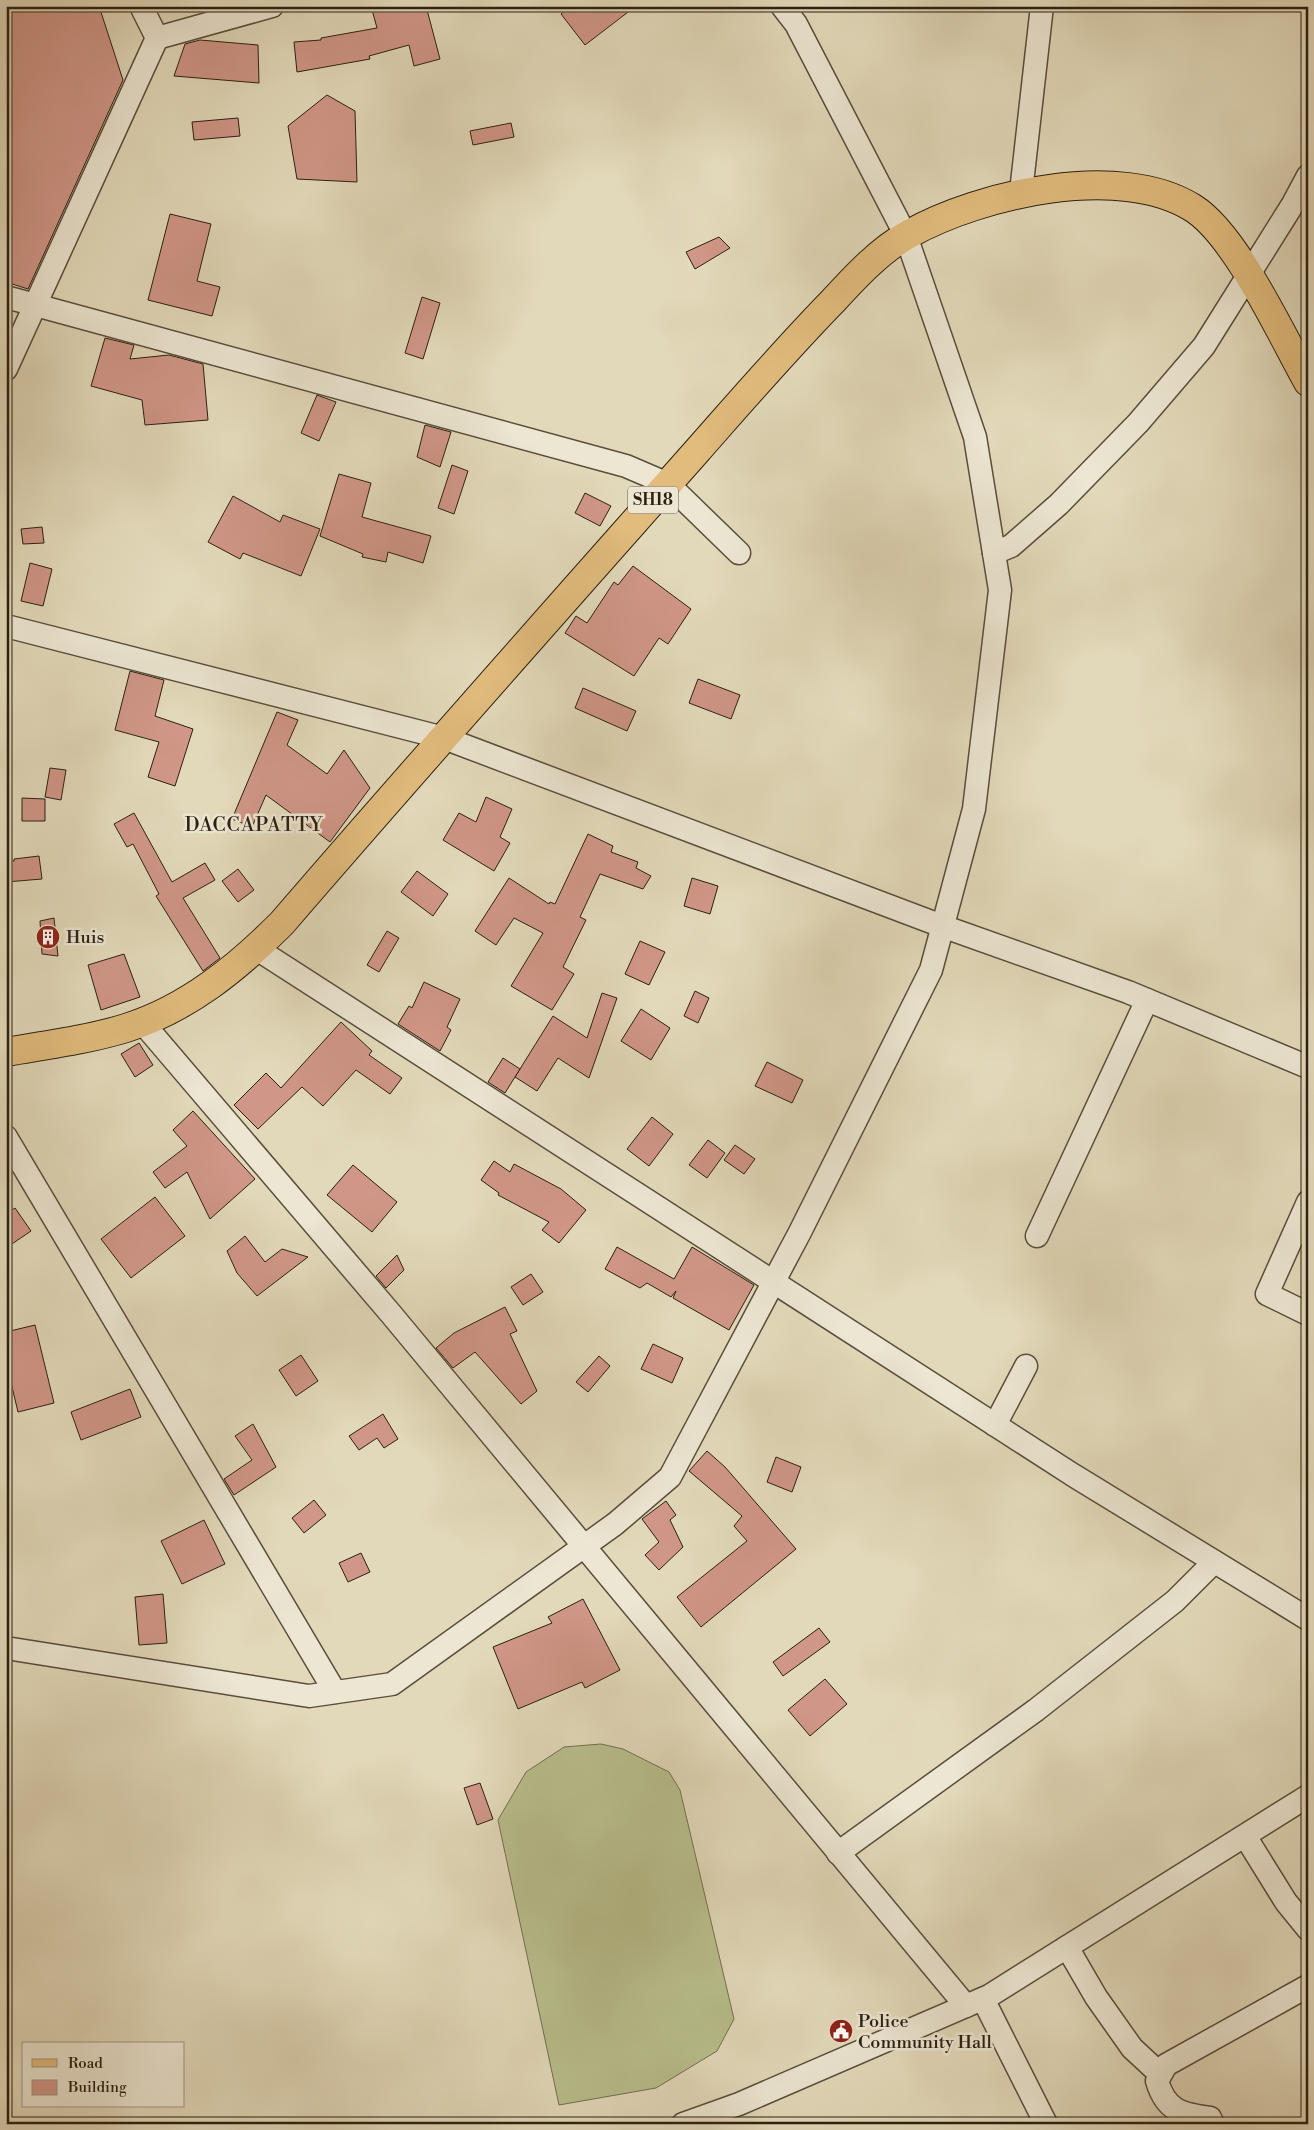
<svg xmlns="http://www.w3.org/2000/svg" width="1314" height="2130" viewBox="0 0 1314 2130" font-family="'Libre Bodoni',serif">
  <style>
    .garden { fill: #b8be8c; stroke: #726f4f }
    .building { fill: #d09687; stroke: #2b2012 }
    .lines { fill: none; stroke-linecap: round; stroke-linejoin: round }
    .minor-casing { stroke: #594e3c; stroke-width: 25 }
    .major-casing { stroke: #2b2012; stroke-width: 30 }
    .minor { stroke: #ece6d2; stroke-width: 22 }
    .major { stroke: #e1bc7d; stroke-width: 28 }
    .labels { text-anchor: middle; dominant-baseline: central; stroke-width: 5; stroke-linejoin: round; paint-order: stroke }
    .shield { fill: #ece6d2; stroke: #655b4c; stroke-width: 1 }
    .shield-label { font-size: 16px; font-weight: bold; fill: #2b2012 }
    .poi-label { font-size: 18px; fill: #2b2012; stroke: #ece6d2; text-anchor: start }
    .neighbourhood-label { font-size: 19px; letter-spacing: 1px; fill: #2b2012; stroke: #ece6d2 }
  </style>
  <rect width="100%" height="100%" fill="#e2d9ba"/>
  <filter id="stains"><feTurbulence type="fractalNoise" baseFrequency=".004" numOctaves="4"/><feColorMatrix values="0 0 0 0 .2 0 0 0 0 .09 0 0 0 0 .02 0 0 0 .5 -.17"/></filter>
  <radialGradient id="worn" r=".72"><stop offset=".6" stop-color="#630" stop-opacity="0"/><stop offset="1" stop-color="#630" stop-opacity=".3"/></radialGradient>
  <!-- garden -->
  <path class="garden" d="M601,1744L623,1749L669,1772L680,1790L734,2019L717,2051L656,2088L559,2105L498,1820L526,1772L564,1747Z"/>
  <!-- building -->
  <g class="building">
    <path d="M6,6H99L123,80L28,289L6,282Z"/>
    <path d="M371,6H426L440,59L414,66L409,45L369,56L370,59L297,72L294,42L321,40V38L377,28Z"/>
    <path d="M571,6H636L585,45L561,14Z"/>
    <path d="M200,40L258,45L259,83L174,76L185,44Z"/>
    <path d="M327,95L355,111L357,182L297,179L288,126Z"/>
    <path d="M238,118L240,136L194,140L192,122Z"/>
    <path d="M511,123L514,137L473,145L470,131Z"/>
    <path d="M170,214L211,224L197,281L220,287L212,316L148,300Z"/>
    <path d="M719,237L730,248L695,269L686,252Z"/>
    <path d="M422,297L440,303L423,359L405,353Z"/>
    <path d="M105,338L134,345L130,359L169,355L203,364L208,420L145,425L142,400L91,386Z"/>
    <path d="M317,395L336,402L319,441L301,433Z"/>
    <path d="M425,425L451,432L440,467L417,457Z"/>
    <path d="M452,465L468,471L454,514L438,508Z"/>
    <path d="M339,474L371,483L362,517L431,536L423,563L388,552L386,562L362,557L363,554L320,536Z"/>
    <path d="M585,493L611,506L600,526L575,513Z"/>
    <path d="M233,496L280,522L283,515L320,529L301,576L243,553L240,559L208,542Z"/>
    <path d="M42,527L44,543L23,544L21,529Z"/>
    <path d="M30,563L52,569L43,606L21,601Z"/>
    <path d="M633,566L691,609L668,644L659,638L634,676L565,633L576,616L587,623L614,582L618,585Z"/>
    <path d="M130,671L164,680L155,716L193,729L175,786L148,777L159,742L115,730Z"/>
    <path d="M698,679L740,695L731,719L689,703Z"/>
    <path d="M583,688L636,711L627,731L575,708Z"/>
    <path d="M277,712L298,720L287,745L327,774L344,750L370,788L330,842L266,795L252,827L232,819Z"/>
    <path d="M50,768L66,770L61,800L45,797Z"/>
    <path d="M486,797L512,809L500,837L510,843L494,871L443,840L459,813L476,822Z"/>
    <path d="M22,798L45,799V821H22Z"/>
    <path d="M134,813L172,882L205,863L215,880L183,898L220,958L203,971L156,896L159,894L133,844L127,847L114,824Z"/>
    <path d="M588,834L613,846L611,852L638,862L636,868L651,876L643,889L600,874L580,917L586,920L563,967L574,974L552,1010L511,986L543,933L514,918L496,945L475,931L509,878L549,904L550,902L555,904Z"/>
    <path d="M39,856L42,879L6,882V862L14,861V859Z"/>
    <path d="M238,869L254,890L238,902L222,881Z"/>
    <path d="M417,871L448,894L433,916L401,892Z"/>
    <path d="M692,878L718,886L710,914L684,906Z"/>
    <path d="M54,918L58,956L42,954L40,921Z"/>
    <path d="M387,931L399,938L379,972L367,965Z"/>
    <path d="M640,941L665,952L649,985L625,974Z"/>
    <path d="M124,954L140,997L101,1010L88,965Z"/>
    <path d="M424,982L460,999L447,1027L451,1030L440,1051L398,1024L409,1006L412,1008Z"/>
    <path d="M695,991L709,998L698,1023L684,1016Z"/>
    <path d="M602,993L617,998L589,1078L558,1058L537,1091L515,1077L553,1016L587,1038Z"/>
    <path d="M641,1009L670,1028L651,1060L621,1041Z"/>
    <path d="M341,1022L372,1051L369,1055L402,1078L390,1094L356,1070L323,1106L302,1087L258,1129L234,1105L266,1073L281,1088Z"/>
    <path d="M139,1043L153,1065L135,1077L121,1054Z"/>
    <path d="M503,1058L520,1069L505,1093L488,1082Z"/>
    <path d="M767,1062L803,1080L792,1103L755,1086Z"/>
    <path d="M193,1111L255,1179L210,1219L187,1172L165,1188L153,1172L187,1146L173,1130Z"/>
    <path d="M652,1117L673,1134L649,1166L627,1149Z"/>
    <path d="M708,1140L725,1153L707,1178L689,1165Z"/>
    <path d="M735,1145L755,1159L744,1174L724,1160Z"/>
    <path d="M494,1161L510,1172L514,1164L561,1189L586,1210L559,1243L542,1230L549,1222L498,1195L499,1193L481,1180Z"/>
    <path d="M353,1165L397,1202L372,1232L327,1195Z"/>
    <path d="M155,1197L185,1236L131,1278L101,1239Z"/>
    <path d="M15,1208L31,1231L6,1248V1214Z"/>
    <path d="M245,1236L265,1262L282,1249L308,1257L257,1296L237,1273L227,1251Z"/>
    <path d="M617,1247L674,1279L692,1247L754,1285L729,1330L673,1298L676,1291L671,1297L647,1283L640,1288L605,1269Z"/>
    <path d="M397,1255L404,1270L386,1288L376,1276Z"/>
    <path d="M531,1274L543,1292L523,1305L511,1287Z"/>
    <path d="M505,1307L517,1331L510,1334L537,1391L521,1404L475,1352L453,1368L436,1348L454,1333Z"/>
    <path d="M35,1325L54,1403L18,1412L6,1362V1332Z"/>
    <path d="M653,1344L683,1358L672,1383L641,1369Z"/>
    <path d="M301,1355L318,1381L296,1396L279,1370Z"/>
    <path d="M599,1356L610,1366L588,1392L576,1382Z"/>
    <path d="M130,1389L141,1417L81,1440L71,1412Z"/>
    <path d="M383,1414L398,1439L384,1448L377,1438L359,1450L349,1436Z"/>
    <path d="M253,1424L276,1467L234,1495L224,1479L252,1460L235,1436Z"/>
    <path d="M707,1451L725,1467L796,1549L701,1627L677,1597L747,1541L734,1526L742,1516L689,1471Z"/>
    <path d="M776,1457L801,1467L792,1492L767,1482Z"/>
    <path d="M314,1500L326,1515L304,1533L292,1518Z"/>
    <path d="M666,1501L676,1515L670,1520L683,1547L659,1570L645,1555L659,1542L642,1519Z"/>
    <path d="M204,1520L225,1564L182,1584L161,1541Z"/>
    <path d="M361,1553L370,1572L348,1582L339,1563Z"/>
    <path d="M163,1594L167,1643L139,1645L135,1597Z"/>
    <path d="M583,1599L620,1670L585,1688L582,1682L518,1709L493,1647L552,1623L548,1617Z"/>
    <path d="M819,1628L830,1642L783,1676L773,1662Z"/>
    <path d="M825,1679L847,1704L810,1736L788,1710Z"/>
    <path d="M480,1783L493,1819L477,1825L464,1788Z"/>
  </g>
  <g class="lines">
    <!-- minor casing -->
    <g class="minor-casing">
      <g id="minor">
        <path d="M141,6L157,38L272,6"/>
        <path d="M1021,192L1042,6"/>
        <path d="M6,297L626,466L668,484L739,553"/>
        <path d="M6,369L157,38"/>
        <path d="M994,553L1011,546L1059,504L1138,423L1204,346L1293,204L1308,176"/>
        <path d="M6,626L444,738L942,926L1128,992L1308,1067"/>
        <path d="M257,949L1073,1475L1308,1619"/>
        <path d="M142,1022L391,1314L966,2006"/>
        <path d="M6,1137L335,1692"/>
        <path d="M1308,1202L1267,1294L1308,1314"/>
        <path d="M1037,1236L1147,1000"/>
        <path d="M995,1425L1026,1366"/>
        <path d="M6,1648L309,1696L392,1684L615,1524L670,1477L800,1232L931,970L974,809L1000,590L975,437L906,236L796,24L782,6"/>
        <path d="M1245,1836L1286,1902L1308,1929"/>
        <path d="M838,1853L1036,1710L1175,1601L1214,1562"/>
        <path d="M1067,1947L1096,1997L1132,2048L1160,2074"/>
        <path d="M983,1999L1046,2124"/>
        <path d="M683,2124L739,2104L989,1996L1308,1796"/>
        <path d="M1213,2124L1210,2118C1181,2114 1166,2111 1157,2081L1166,2065L1308,1986"/>
      </g>
    </g>
    <!-- major casing -->
    <g class="major-casing">
      <path id="major" d="M6,1052C46,1045 87,1040 126,1028C187,1009 237,968 282,923C419,764 558,608 697,451C742,400 786,349 833,301C855,277 880,250 909,234C980,194 1120,162 1193,208C1236,235 1282,336 1308,382"/>
    </g>
    <!-- minor -->
    <use href="#minor" class="minor"/>
    <!-- major -->
    <use href="#major" class="major"/>
  </g>
  <!-- icons -->
  <defs>
    <g id="building-disc" transform="scale(1.25)"><circle r="9.5" fill="#8f2418" stroke="#ece6d2"/><path d="M-4-6H4V6H1V3H-1V6H-4ZM-2.5-4.3h1.7v1.8h-1.7ZM.8-4.3h1.7v1.8H.8ZM-2.5-1h1.7V.8h-1.7ZM.8-1h1.7V.8H.8Z" fill="#fff"/></g>
    <g id="civic-disc" transform="scale(1.25)"><circle r="9.5" fill="#8f2418" stroke="#ece6d2"/><path d="M-.6-6.5H3V-4.5H.6V-3L4-1V1h2V6H-6V1h2V-1L-.6-3ZM-1.2 2.5V6h2.4V2.5Z" fill="#fff"/></g>
  </defs>
  <g fill-rule="evenodd">
    <use href="#building-disc" x="48" y="937"/>
    <use href="#civic-disc" x="841" y="2031"/>
  </g>
  <g class="labels">
    <!-- shield labels -->
    <rect class="shield" x="628" y="486.5" width="50" height="27" rx="4"/>
    <g class="shield-label">
      <text x="653" y="500">SH18</text>
    </g>
    <!-- poi labels -->
    <g class="poi-label">
      <text x="66" y="937">Huis</text>
      <text x="858" y="2021">Police<tspan x="858" dy="21">Community Hall</tspan></text>
    </g>
    <!-- neighbourhood labels -->
    <g class="neighbourhood-label">
      <text x="254" y="825">DACCAPATTY</text>
    </g>
  </g>
  <!-- margin -->
  <rect width="1314" height="2130" fill="none" stroke="#e2d9ba" stroke-width="25"/>
  <rect x="8" y="8" width="1299" height="2115" fill="none" stroke="#2b2012" stroke-width="2.5"/>
  <rect x="12" y="12" width="1289" height="2105" fill="none" stroke="#2b2012"/>
  <!-- legend -->
  <rect x="22" y="2042" width="162" height="65" fill="#ece6d2" stroke="#9f9785"/>
  <rect x="32" y="2059" width="25" height="8" fill="#e1bc7d" stroke="#9f9785"/>
  <text x="68" y="2068" font-size="15" fill="#2b2012">Road</text>
  <rect x="32" y="2080" width="25" height="15" fill="#d09687" stroke="#9f9785"/>
  <text x="68" y="2092" font-size="15" fill="#2b2012">Building</text>
  <rect width="100%" height="100%" filter="url(#stains)"/>
  <rect width="100%" height="100%" fill="url(#worn)"/>
</svg>
